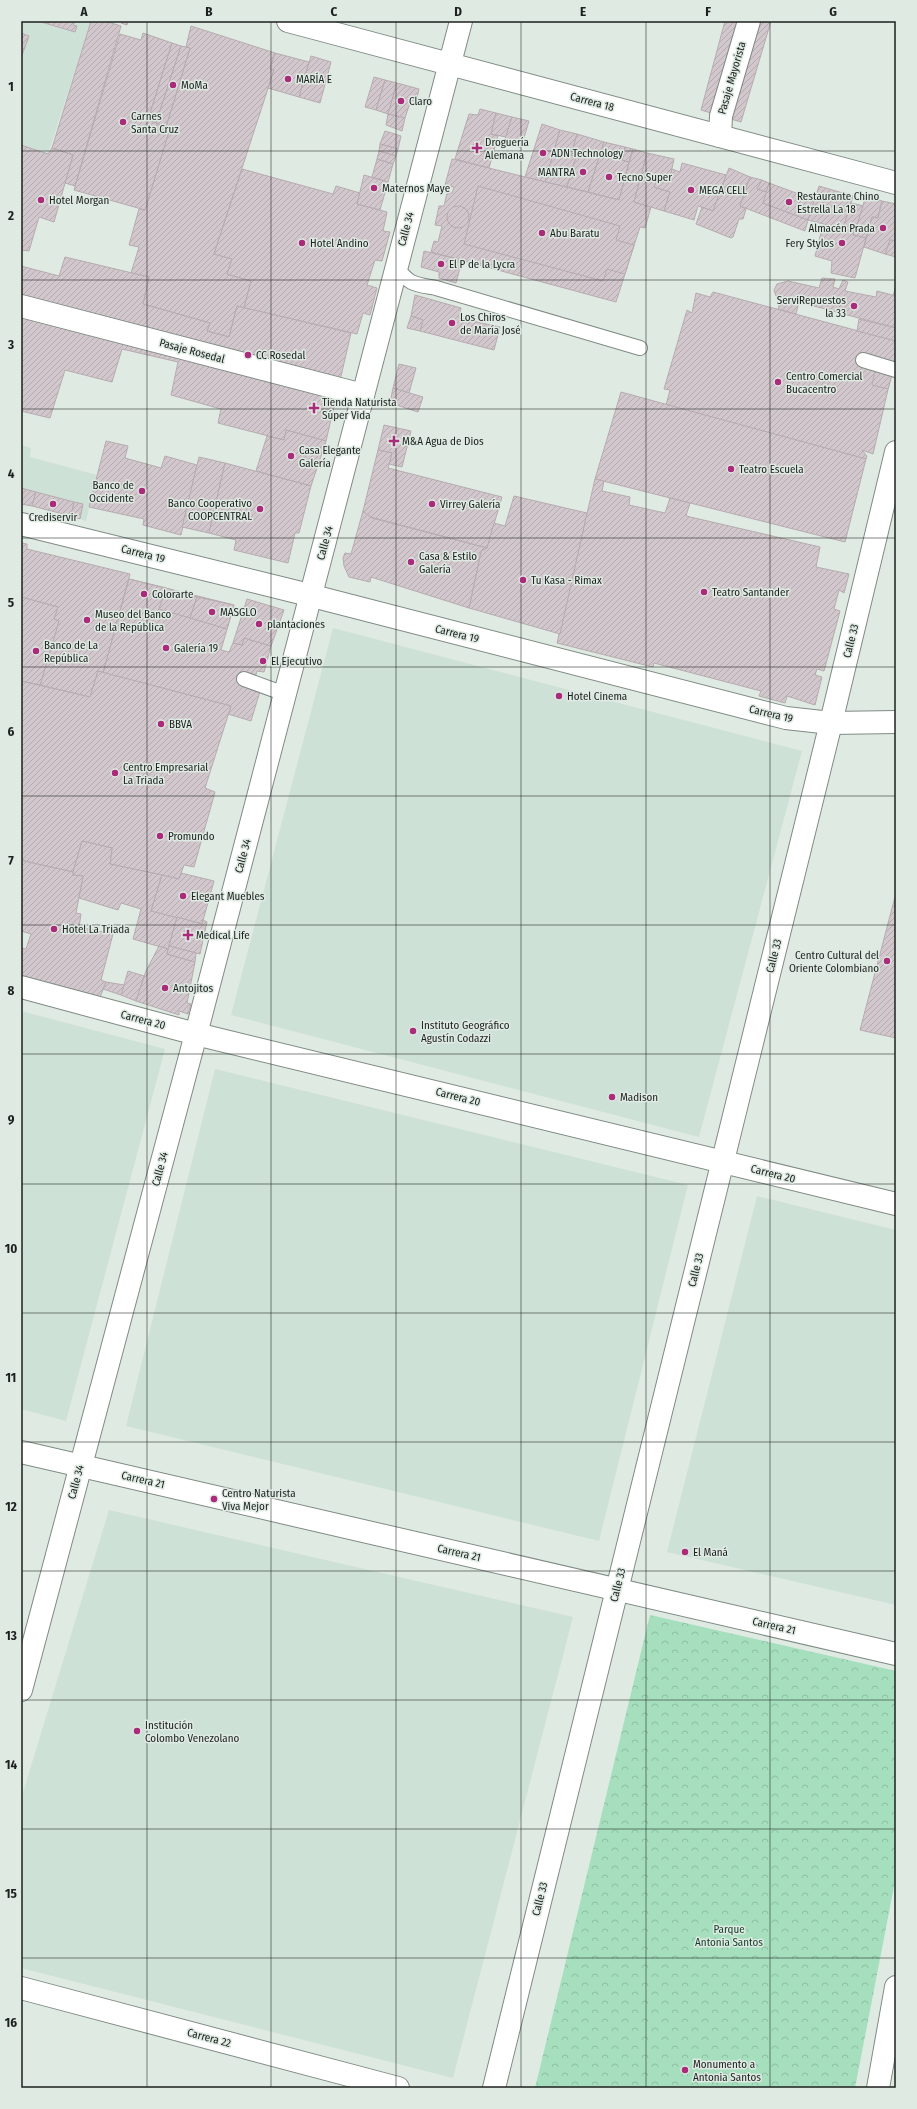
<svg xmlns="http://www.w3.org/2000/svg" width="917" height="2109" viewBox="0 0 917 2109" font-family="'Fira Sans Condensed',sans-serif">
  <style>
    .built { fill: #cee1d6 }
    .park { fill: url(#park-crowns) }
    .building { fill: url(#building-hatch); stroke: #b6abb0 }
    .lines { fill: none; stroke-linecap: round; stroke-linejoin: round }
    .lane-casing { stroke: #818b85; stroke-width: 16 }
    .street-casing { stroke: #818b85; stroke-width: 24 }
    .secondary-casing { stroke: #818b85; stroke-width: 24 }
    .lane { stroke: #fff; stroke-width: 14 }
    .street { stroke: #fff; stroke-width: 22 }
    .secondary { stroke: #fff; stroke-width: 22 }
    .grid { fill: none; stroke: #1c201e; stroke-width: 1; stroke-opacity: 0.55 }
    .poi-dot { fill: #aa2b7a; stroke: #dfeae3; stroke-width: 1.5 }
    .labels { text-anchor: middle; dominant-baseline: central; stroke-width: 3; stroke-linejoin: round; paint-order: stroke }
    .street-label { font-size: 11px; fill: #1c201e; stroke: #dfeae3 }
    .poi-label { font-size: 11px; fill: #1c201e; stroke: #dfeae3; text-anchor: start }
    .park-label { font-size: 11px; fill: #113f29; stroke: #dfeae3 }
    .neatline { fill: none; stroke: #1c201e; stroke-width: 1.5 }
    .grid-label { font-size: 13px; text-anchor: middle; font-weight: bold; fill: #1c201e }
  </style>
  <defs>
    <pattern id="park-crowns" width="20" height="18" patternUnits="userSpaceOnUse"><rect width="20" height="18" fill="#a6dfbe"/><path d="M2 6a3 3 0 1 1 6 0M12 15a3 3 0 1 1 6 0" fill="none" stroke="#8ebfa3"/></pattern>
    <pattern id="building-hatch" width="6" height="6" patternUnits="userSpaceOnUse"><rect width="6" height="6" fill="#d2c7cc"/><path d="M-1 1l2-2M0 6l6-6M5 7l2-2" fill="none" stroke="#b4abaf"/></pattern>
  </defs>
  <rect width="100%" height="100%" fill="#dfeae3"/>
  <!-- built -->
  <g class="built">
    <path d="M21,21H38L75,32L77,26L73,25L75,21H91L48,154L21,145Z"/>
    <path d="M21,445L31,448L30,457L97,475L86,521L80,519L82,504L21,488Z"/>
    <path d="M333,628L802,751L699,1137L231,1015Z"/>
    <path d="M21,1011L165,1049L66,1421L21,1409Z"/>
    <path d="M215,1069L688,1185L599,1541L126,1426Z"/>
    <path d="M757,1196L896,1230V1605L667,1552Z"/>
    <path d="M109,1510L573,1617L453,2078L21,1968V1799Z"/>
  </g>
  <!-- park -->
  <path class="park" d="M650,1615L896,1671V1876L855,2088H535Z"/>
  <!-- building -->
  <g class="building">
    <path d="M38,21H49L48,24Z"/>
    <path d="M49,21H75L73,25L77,26L75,32L48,24Z"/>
    <path d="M91,21H105L121,26L75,186L65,183L73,155L52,148Z"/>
    <path d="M122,21H128L127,25L121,23Z"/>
    <path d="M725,21H771L741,122L701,110Z"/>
    <path d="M191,26L275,53L270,69L274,70L214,254L232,259L227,274L251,281L244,308L237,306L229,337L207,331L210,323L143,304L149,277L131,273L139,247L129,245L139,209L145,210L170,128L166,127L190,48L186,47Z"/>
    <path d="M21,33L29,36L21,58Z"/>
    <path d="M143,33L172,43L148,120L170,128L145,210L74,190L120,34L141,40Z"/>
    <path d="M172,43L181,46L156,123L148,120Z"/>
    <path d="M181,46L190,48L166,127L156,123Z"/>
    <path d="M275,53L309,62L299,97L268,88L274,70L270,69Z"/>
    <path d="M311,56L331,62L320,103L299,97Z"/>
    <path d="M374,77L385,80L376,110L365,107Z"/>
    <path d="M385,80L397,83L388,114L376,110Z"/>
    <path d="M397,83L419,89L416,102L411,100L405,118L388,114Z"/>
    <path d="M480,109L496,113L491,134L498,136L489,168L455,159L469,114L478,115Z"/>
    <path d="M496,113L512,117L506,137L491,134Z"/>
    <path d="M388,114L405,118L402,131L386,125Z"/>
    <path d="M512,117L529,121L521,148L504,142Z"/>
    <path d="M542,124L560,130L545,182L525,177Z"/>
    <path d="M560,130L577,134L571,155L576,157L567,187L545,182Z"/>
    <path d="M385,131L401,136L398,149L380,144Z"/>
    <path d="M577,134L604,142L588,192L567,187L576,157L571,155Z"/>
    <path d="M604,142L625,147L622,160L629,162L619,200L588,192Z"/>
    <path d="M380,144L398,149L396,156L379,151Z"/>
    <path d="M21,145L48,154L52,148L73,155L54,222L39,217L29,251L21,250Z"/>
    <path d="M625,147L633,149L629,162L622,160Z"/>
    <path d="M633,149L647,153L634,202L651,207L645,228L640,227L616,302L431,252L434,241L438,242L442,226L435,225L439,206H444L447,193H452L454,187L445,185L452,159L619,200Z"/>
    <path d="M379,151L396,156L393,164L377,159Z"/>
    <path d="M647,153L674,159L669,182L657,180L654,187L670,192L664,211L634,202Z"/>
    <path d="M377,159L393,164L388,182L372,177Z"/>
    <path d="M682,163L726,175L713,211L698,206L694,220L664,211L670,192L654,187L657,180L669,182L672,169L680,172Z"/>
    <path d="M729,168L750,177L740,206L746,209L743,219H739L733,237L731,238L696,224L702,207L713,211Z"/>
    <path d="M242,169L333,194L336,186L360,193L357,204L387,212L383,231L390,232L382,261L375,260L367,285L377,288L370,315L363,313L357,334L244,308L251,281L227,274L232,259L214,254Z"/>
    <path d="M364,175L388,182L380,210L357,204Z"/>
    <path d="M750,177L762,180L757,189L767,192L763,203L808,220L805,231L740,206Z"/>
    <path d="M762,180L769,183L767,192L757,189Z"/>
    <path d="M769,183L815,200L808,220L763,203Z"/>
    <path d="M478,186L620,226L616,240L634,245L625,274L607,269L603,281L464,244Z"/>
    <path d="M819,186L853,196L843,229L808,220Z"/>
    <path d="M866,196L882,201L878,218L872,217L866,238L853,235Z"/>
    <path d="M882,201L896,204V241L890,240L885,254L864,247L872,217L878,218Z"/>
    <path d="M851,203L863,206L853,235L866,238L855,278L831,273L832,261L815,256L823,225L843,229Z"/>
    <path d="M851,203L863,206L855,231L843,229Z"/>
    <circle cx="458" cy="217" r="11"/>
    <path d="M890,240L896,241V257L885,254Z"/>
    <path d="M424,251L462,260L456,283L439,278V272L421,267Z"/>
    <path d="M65,257L149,277L143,304L210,323L207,331L229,337L237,306L351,333L326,441L286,430L284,440L218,423L221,409L171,395L178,362L122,349L112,382L65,370L50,418L21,411V266L59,276Z"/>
    <path d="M822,278L835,279L833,287L839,289L843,280L848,282L845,291L876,297L877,291L896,296V328L799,302L796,314L778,309L781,298L776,296L774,290L777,284L788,281L819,288Z"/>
    <path d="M896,285V296H893Z"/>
    <path d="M713,292L896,341V355L873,454L862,450L867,456L866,459L666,405L670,390L664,389L687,310L692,313L696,293L710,297Z"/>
    <path d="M415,295L461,308L459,318L500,327L494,350L420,331L423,320L411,316Z"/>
    <path d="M411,316L423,320L420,331L407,328Z"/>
    <path d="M859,319L896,328V341L857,331Z"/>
    <path d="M399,364L416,368L409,393L393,388Z"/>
    <path d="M875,371L892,375L888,389L872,385Z"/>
    <path d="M393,388L423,397L418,412L390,403Z"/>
    <path d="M621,392L866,459L845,542L595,479Z"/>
    <path d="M384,425L411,431L402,467L389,464L392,453L378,450Z"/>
    <path d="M286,430L326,441L311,486L256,471L267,436L284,440Z"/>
    <path d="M106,441L128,446L125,458L161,468L165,456L197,465L181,535L143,525L144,519L89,507Z"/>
    <path d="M378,450L392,453L388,468L502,497L487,548L367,516L363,511Z"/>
    <path d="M199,457L225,463L209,533L182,527Z"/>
    <path d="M225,463L311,486L299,533H295L288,563L234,550L236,540L209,533Z"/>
    <path d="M595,479L604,481L602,491L630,497L629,505L665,513L670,498L690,503L686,516L820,547L816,567L849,574L844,593L839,590L834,609L840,611L824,671L817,669L815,675L822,677L815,705L787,696L785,703L759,696L761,691L654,663L653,667L557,643Z"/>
    <path d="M21,488L36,492L32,506L21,504Z"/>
    <path d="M36,492L74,502L71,516L32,506Z"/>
    <path d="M514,496L587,513L560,634L469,608L481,551L487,548L494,523L505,526Z"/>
    <path d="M74,502L83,504L80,519L71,516Z"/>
    <path d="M363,511L372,518L487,548L481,551L469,608L371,577L370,582L349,577L344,566L343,558L345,553L351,554Z"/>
    <path d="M21,543L27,544V549L130,574L103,673L98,671L90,697L40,685L59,621L54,619L58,607L21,597Z"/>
    <path d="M129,579L166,588L159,609L123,600Z"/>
    <path d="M129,579L234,605L221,650L229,652L233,643L242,645L244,638L271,646L264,672L257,671L253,685L261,688L251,721L228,714L231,706L103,673Z"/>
    <path d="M166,588L197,597L190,618L159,609Z"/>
    <path d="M21,597L58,607L54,619L59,621L40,685L21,681Z"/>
    <path d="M197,597L234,605L227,629L190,618Z"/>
    <path d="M247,599L284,610L271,646L244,638L242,645L233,643Z"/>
    <path d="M98,671L231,706L205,788L215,792L194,867L184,865L179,879L110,864L112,848L82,841L73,872L24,861L21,857V681L90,697Z"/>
    <path d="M82,841L112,848L110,864L162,875L151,911L177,917L168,949L133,939L141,909L121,903L118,910L79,898L83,876L73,875V872Z"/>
    <path d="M21,857L24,861L73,872V875L83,876L76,913L81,914L79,927L113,934L101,980L106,982L97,1005L21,982V948L26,949L31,934L21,931Z"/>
    <path d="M181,873L214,881L202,924L151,911L162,875L179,879Z"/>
    <path d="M896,893V1038L860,1030Z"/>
    <path d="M177,917L202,924L203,920L207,922L200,954L169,946Z"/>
    <path d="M159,946L168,949L167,954L195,962L187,1003L191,1004L188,1014L179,1011V1015L136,1001L146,971Z"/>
    <path d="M169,946L196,953L195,962L167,954Z"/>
    <path d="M128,971L144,976L136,1001L121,995Z"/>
    <path d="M106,982L124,985L121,995L103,989Z"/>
  </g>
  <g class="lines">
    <!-- lane casing -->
    <g class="lane-casing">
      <g id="lane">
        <path d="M396,267C410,285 414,284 436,288L640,348"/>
        <path d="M863,360L896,370"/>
        <path d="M244,679L285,694"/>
      </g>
    </g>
    <!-- street casing -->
    <g class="street-casing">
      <g id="street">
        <path d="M720,136L721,116L749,21"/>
        <path d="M21,306L363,395"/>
        <path d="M21,987L196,1034L896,1204"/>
        <path d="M878,2088L896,1987"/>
      </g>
    </g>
    <!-- secondary casing -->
    <g class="secondary-casing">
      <g id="secondary">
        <path d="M288,21L896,183"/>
        <path d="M21,524L297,592L786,718L831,723L896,722"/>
        <path d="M21,1452L896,1654"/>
        <path d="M21,1690L196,1034L461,21"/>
        <path d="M21,1988L398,2088"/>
        <path d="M494,2088L828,735L896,452"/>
      </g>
    </g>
    <!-- lane -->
    <use href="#lane" class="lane"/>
    <!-- street -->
    <use href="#street" class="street"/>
    <!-- secondary -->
    <use href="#secondary" class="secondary"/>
  </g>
  <!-- grid -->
  <path class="grid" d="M147,21V2088M271,21V2088M396,21V2088M521,21V2088M646,21V2088M770,21V2088M21,151H896M21,280H896M21,409H896M21,538H896M21,667H896M21,796H896M21,925H896M21,1054H896M21,1184H896M21,1313H896M21,1442H896M21,1571H896M21,1700H896M21,1829H896M21,1958H896"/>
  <!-- markers -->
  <g class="poi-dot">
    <circle cx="288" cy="79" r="4"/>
    <circle cx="173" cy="85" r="4"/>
    <circle cx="401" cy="101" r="4"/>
    <circle cx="123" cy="122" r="4"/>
    <path d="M475 142h4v4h4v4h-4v4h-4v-4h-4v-4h4z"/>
    <circle cx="543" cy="153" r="4"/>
    <circle cx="583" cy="172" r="4"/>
    <circle cx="609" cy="177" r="4"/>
    <circle cx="374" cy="188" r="4"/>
    <circle cx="691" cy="190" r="4"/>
    <circle cx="41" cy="200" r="4"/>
    <circle cx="789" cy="202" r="4"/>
    <circle cx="883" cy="228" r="4"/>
    <circle cx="542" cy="233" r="4"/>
    <circle cx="302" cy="243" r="4"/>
    <circle cx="842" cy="243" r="4"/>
    <circle cx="441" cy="264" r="4"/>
    <circle cx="854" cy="306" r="4"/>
    <circle cx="452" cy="323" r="4"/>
    <circle cx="248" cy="355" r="4"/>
    <circle cx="778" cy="382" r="4"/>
    <path d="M312 402h4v4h4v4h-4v4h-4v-4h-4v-4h4z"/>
    <path d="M392 435h4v4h4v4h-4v4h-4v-4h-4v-4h4z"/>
    <circle cx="291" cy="456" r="4"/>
    <circle cx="731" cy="469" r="4"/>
    <circle cx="142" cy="491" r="4"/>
    <circle cx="53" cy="504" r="4"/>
    <circle cx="432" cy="504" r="4"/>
    <circle cx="260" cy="509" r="4"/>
    <circle cx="411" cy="562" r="4"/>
    <circle cx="523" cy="580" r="4"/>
    <circle cx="704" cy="592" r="4"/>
    <circle cx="144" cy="594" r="4"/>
    <circle cx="212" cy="612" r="4"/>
    <circle cx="87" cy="620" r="4"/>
    <circle cx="259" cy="624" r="4"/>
    <circle cx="166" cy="648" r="4"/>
    <circle cx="36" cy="651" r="4"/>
    <circle cx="263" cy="661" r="4"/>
    <circle cx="559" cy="696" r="4"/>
    <circle cx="161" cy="724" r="4"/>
    <circle cx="115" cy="773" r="4"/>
    <circle cx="160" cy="836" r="4"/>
    <circle cx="183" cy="896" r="4"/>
    <circle cx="54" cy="929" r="4"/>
    <path d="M186 929h4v4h4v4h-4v4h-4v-4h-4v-4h4z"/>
    <circle cx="887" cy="961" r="4"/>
    <circle cx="165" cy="988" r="4"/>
    <circle cx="413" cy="1031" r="4"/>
    <circle cx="612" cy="1097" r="4"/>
    <circle cx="214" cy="1499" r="4"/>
    <circle cx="685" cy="1552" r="4"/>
    <circle cx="137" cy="1731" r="4"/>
    <circle cx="685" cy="2070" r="4"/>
  </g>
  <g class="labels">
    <!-- street labels -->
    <g class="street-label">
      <text transform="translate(732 78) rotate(-74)">Pasaje Mayorista</text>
      <text transform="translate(592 102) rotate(15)">Carrera 18</text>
      <text transform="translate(406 229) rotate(-75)">Calle 34</text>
      <text transform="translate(192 351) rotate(15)">Pasaje Rosedal</text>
      <text transform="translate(325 543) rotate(-75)">Calle 34</text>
      <text transform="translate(143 554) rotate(14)">Carrera 19</text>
      <text transform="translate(457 634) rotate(14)">Carrera 19</text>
      <text transform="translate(851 641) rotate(-76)">Calle 33</text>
      <text transform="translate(771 714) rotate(13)">Carrera 19</text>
      <text transform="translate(243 856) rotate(-75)">Calle 34</text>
      <text transform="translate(774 956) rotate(-76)">Calle 33</text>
      <text transform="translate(143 1020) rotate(15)">Carrera 20</text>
      <text transform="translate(458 1097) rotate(14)">Carrera 20</text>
      <text transform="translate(160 1169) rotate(-75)">Calle 34</text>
      <text transform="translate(773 1174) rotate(14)">Carrera 20</text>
      <text transform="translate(696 1270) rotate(-76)">Calle 33</text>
      <text transform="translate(143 1480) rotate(13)">Carrera 21</text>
      <text transform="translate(76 1482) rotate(-75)">Calle 34</text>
      <text transform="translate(459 1553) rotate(13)">Carrera 21</text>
      <text transform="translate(618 1585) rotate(-76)">Calle 33</text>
      <text transform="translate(774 1626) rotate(13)">Carrera 21</text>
      <text transform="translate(540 1899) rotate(-76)">Calle 33</text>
      <text transform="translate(209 2038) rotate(15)">Carrera 22</text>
    </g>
    <!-- poi labels -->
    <g class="poi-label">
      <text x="296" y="79">MARÍA E</text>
      <text x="181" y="85">MoMa</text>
      <text x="409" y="101">Claro</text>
      <text x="131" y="116">Carnes<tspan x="131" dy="13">Santa Cruz</tspan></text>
      <text x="485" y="142">Droguería<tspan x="485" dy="13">Alemana</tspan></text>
      <text x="551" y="153">ADN Technology</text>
      <text x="575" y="172" text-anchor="end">MANTRA</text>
      <text x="617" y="177">Tecno Super</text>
      <text x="382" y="188">Maternos Maye</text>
      <text x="699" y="190">MEGA CELL</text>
      <text x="797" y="196">Restaurante Chino<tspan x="797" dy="13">Estrella La 18</tspan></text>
      <text x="49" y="200">Hotel Morgan</text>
      <text x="875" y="228" text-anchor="end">Almacén Prada</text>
      <text x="550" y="233">Abu Baratu</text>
      <text x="310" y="243">Hotel Andino</text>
      <text x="834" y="243" text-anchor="end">Fery Stylos</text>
      <text x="449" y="264">El P de la Lycra</text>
      <text x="846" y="300" text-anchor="end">ServiRepuestos<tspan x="846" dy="13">la 33</tspan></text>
      <text x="460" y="317">Los Chiros<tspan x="460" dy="13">de María José</tspan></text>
      <text x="256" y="355">CC Rosedal</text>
      <text x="786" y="376">Centro Comercial<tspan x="786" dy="13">Bucacentro</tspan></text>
      <text x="322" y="402">Tienda Naturista<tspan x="322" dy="13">Súper Vida</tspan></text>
      <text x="402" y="441">M&amp;A Agua de Dios</text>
      <text x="299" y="450">Casa Elegante<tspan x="299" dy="13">Galería</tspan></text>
      <text x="739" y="469">Teatro Escuela</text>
      <text x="134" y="485" text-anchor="end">Banco de<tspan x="134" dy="13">Occidente</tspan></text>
      <text x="252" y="503" text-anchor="end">Banco Cooperativo<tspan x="252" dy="13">COOPCENTRAL</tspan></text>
      <text x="440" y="504">Virrey Galería</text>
      <text x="53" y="517" text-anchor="middle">Crediservir</text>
      <text x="419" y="556">Casa &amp; Estilo<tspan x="419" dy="13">Galería</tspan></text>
      <text x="531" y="580">Tu Kasa - Rimax</text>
      <text x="712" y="592">Teatro Santander</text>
      <text x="152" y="594">Colorarte</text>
      <text x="220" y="612">MASGLO</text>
      <text x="95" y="614">Museo del Banco<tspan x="95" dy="13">de la República</tspan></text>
      <text x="267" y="624">plantaciones</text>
      <text x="44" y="645">Banco de La<tspan x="44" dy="13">República</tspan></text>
      <text x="174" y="648">Galería 19</text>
      <text x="271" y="661">El Ejecutivo</text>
      <text x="567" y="696">Hotel Cinema</text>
      <text x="169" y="724">BBVA</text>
      <text x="123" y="767">Centro Empresarial<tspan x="123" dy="13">La Triada</tspan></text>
      <text x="168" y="836">Promundo</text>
      <text x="191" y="896">Elegant Muebles</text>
      <text x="62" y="929">Hotel La Triada</text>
      <text x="196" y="935">Medical Life</text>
      <text x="879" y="955" text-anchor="end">Centro Cultural del<tspan x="879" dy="13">Oriente Colombiano</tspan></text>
      <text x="173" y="988">Antojitos</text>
      <text x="421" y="1025">Instituto Geográfico<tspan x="421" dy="13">Agustín Codazzi</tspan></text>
      <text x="620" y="1097">Madison</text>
      <text x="222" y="1493">Centro Naturista<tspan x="222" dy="13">Viva Mejor</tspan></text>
      <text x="693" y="1552">El Maná</text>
      <text x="145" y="1725">Institución<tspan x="145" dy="13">Colombo Venezolano</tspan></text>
      <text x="693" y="2064">Monumento a<tspan x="693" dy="13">Antonia Santos</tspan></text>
    </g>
    <!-- park labels -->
    <g class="park-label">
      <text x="729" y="1929">Parque<tspan x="729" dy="13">Antonia Santos</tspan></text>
    </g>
  </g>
  <!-- border -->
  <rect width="917" height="2109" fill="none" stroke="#dfeae3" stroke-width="44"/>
  <rect x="22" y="22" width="873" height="2065" class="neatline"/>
  <g class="grid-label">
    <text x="84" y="16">A</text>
    <text x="209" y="16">B</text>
    <text x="334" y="16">C</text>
    <text x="458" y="16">D</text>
    <text x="583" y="16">E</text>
    <text x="708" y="16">F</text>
    <text x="833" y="16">G</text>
    <text x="11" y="91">1</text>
    <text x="11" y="220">2</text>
    <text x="11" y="349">3</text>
    <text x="11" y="478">4</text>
    <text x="11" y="607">5</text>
    <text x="11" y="736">6</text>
    <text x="11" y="865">7</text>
    <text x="11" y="995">8</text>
    <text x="11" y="1124">9</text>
    <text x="11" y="1253">10</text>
    <text x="11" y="1382">11</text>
    <text x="11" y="1511">12</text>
    <text x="11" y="1640">13</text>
    <text x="11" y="1769">14</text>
    <text x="11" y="1898">15</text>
    <text x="11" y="2027">16</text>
  </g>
</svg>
